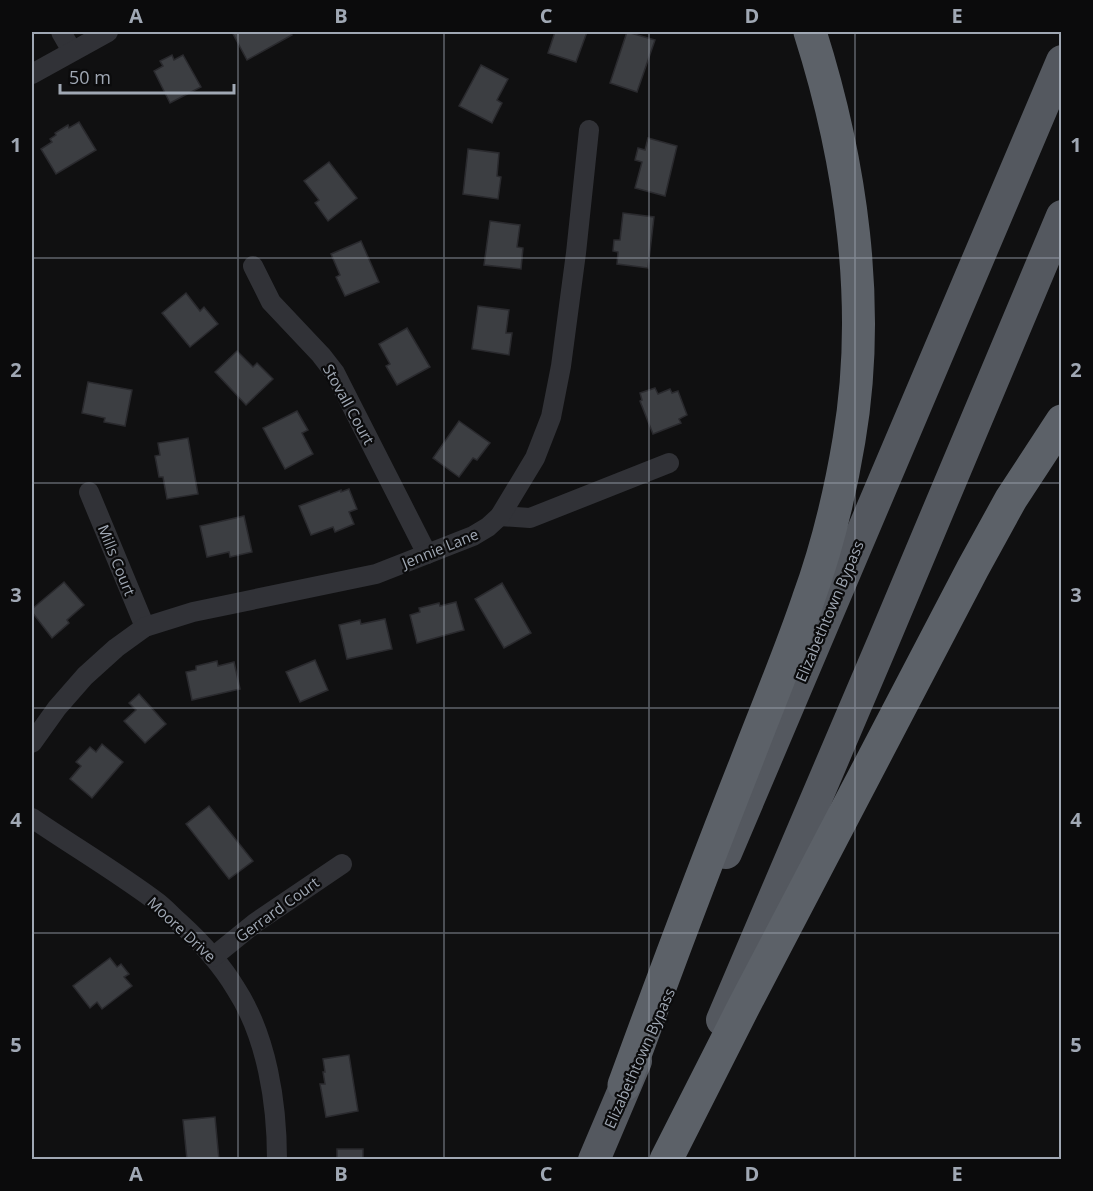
<svg xmlns="http://www.w3.org/2000/svg" width="1093" height="1191" viewBox="0 0 1093 1191" font-family="'Open Sans',sans-serif">
  <style>
    .building { fill: #3c3e42; stroke: #2a2a2e; stroke-width: 1.5 }
    .lines { fill: none; stroke-linecap: round; stroke-linejoin: round }
    .minor { stroke: #313237; stroke-width: 20 }
    .trunk { stroke: #54585f; stroke-width: 32 }
    .motorway { stroke: #5c6168; stroke-width: 33 }
    .grid { fill: none; stroke: #a0a8b4; stroke-width: 1.5; stroke-opacity: 0.55 }
    .labels { text-anchor: middle; dominant-baseline: central; stroke-width: 4.5; stroke-linejoin: round; paint-order: stroke }
    .street-label { font-size: 15px; fill: #a0a8b4; stroke: #0b0b0c }
    .neatline { fill: none; stroke: #a0a8b4; stroke-width: 2 }
    .grid-label { font-size: 20px; text-anchor: middle; font-weight: bold; fill: #a0a8b4 }
  </style>
  <rect width="100%" height="100%" fill="#101011"/>
  <!-- building -->
  <g class="building">
    <path d="M232,32H290L292,35L247,60Z"/>
    <path d="M555,32H587L576,62L548,53Z"/>
    <path d="M627,32L655,40L637,92L610,83Z"/>
    <path d="M172,55L174,60L183,55L201,87L170,103L154,71L163,66L160,61Z"/>
    <path d="M481,65L508,79L497,100L502,103L492,123L459,106Z"/>
    <path d="M79,122L96,150L56,174L41,149L52,142L50,139L56,135L55,133L68,125L69,128Z"/>
    <path d="M648,138L677,146L665,196L635,188L642,162L635,160L638,148L645,150Z"/>
    <path d="M468,149L499,153L497,176L501,177L498,199L463,194Z"/>
    <path d="M329,162L357,198L328,221L315,203L319,200L304,181Z"/>
    <path d="M623,213L654,217L648,268L617,264L618,252L613,251L614,240H620Z"/>
    <path d="M490,221L520,225L517,247L523,248L521,269L484,265Z"/>
    <path d="M361,241L379,282L345,296L336,277L340,275L331,254Z"/>
    <path d="M186,293L200,311L204,307L218,324L190,347L162,313Z"/>
    <path d="M478,306L509,310L506,333H512L509,355L472,349Z"/>
    <path d="M407,328L430,367L397,385L386,366L390,364L379,344Z"/>
    <path d="M237,351L253,367L257,363L273,379L246,405L215,372Z"/>
    <path d="M88,382L132,390L125,426L104,422L105,418L82,413Z"/>
    <path d="M655,388L658,394L670,389L672,393L678,391L687,415L679,419L681,423L653,434L640,401L642,400L640,393Z"/>
    <path d="M297,411L308,430L302,433L313,454L285,469L263,428Z"/>
    <path d="M459,421L490,443L477,460L473,458L459,477L433,458Z"/>
    <path d="M188,438L198,494L167,499L163,477H159L155,456L160,455L158,443Z"/>
    <path d="M349,489L357,509L349,512L354,524L335,532L333,527L311,535L299,506L341,490V492Z"/>
    <path d="M244,516L252,552L230,557L229,552L207,557L200,526Z"/>
    <path d="M64,582L84,605L67,620L69,623L52,638L32,612V609Z"/>
    <path d="M502,583L531,633L504,648L475,599Z"/>
    <path d="M456,602L464,630L417,643L410,615L420,612L419,608L439,603L440,606Z"/>
    <path d="M385,619L392,649L347,659L339,625L360,620L361,624Z"/>
    <path d="M315,660L328,690L300,702L286,672Z"/>
    <path d="M217,661L218,666L234,662L240,689L192,700L186,672L196,670V666Z"/>
    <path d="M139,694L166,724L145,743L124,721L136,710L129,703Z"/>
    <path d="M102,744L123,762L92,798L70,779L81,766L76,762L90,747L96,752Z"/>
    <path d="M209,806L253,861L229,879L186,824Z"/>
    <path d="M110,958L117,967L121,964L129,974L124,977L132,986L102,1009L97,1002L90,1008L73,986Z"/>
    <path d="M349,1055L358,1111L326,1117L320,1084H325L323,1072H325L323,1059Z"/>
    <path d="M215,1117L219,1160H187L183,1120Z"/>
    <rect x="337" y="1149" width="26" height="11"/>
  </g>
  <g class="lines">
    <!-- minor -->
    <g class="minor">
      <path d="M61,32L72,51"/>
      <path d="M32,74L108,32"/>
      <path d="M253,266L271,302L321,355L335,373L427,554"/>
      <path d="M89,492L145,627"/>
      <path d="M500,516L530,518L669,463"/>
      <path d="M32,743L57,708L85,676L116,648L145,627L193,612L376,574L473,536L488,527L500,516L535,458L551,417L561,366L576,253L589,130"/>
      <path d="M32,818C73,846 117,872 157,902C165,908 172,916 180,923C202,943 221,964 236,989C267,1037 277,1103 277,1160"/>
      <path d="M213,957L255,923L342,864"/>
    </g>
    <!-- trunk -->
    <g class="trunk">
      <path d="M726,853L1062,61"/>
      <path d="M722,1020L883,642L1062,216"/>
      <path d="M594,1160L636,1061"/>
    </g>
    <!-- motorway -->
    <g class="motorway">
      <path d="M624,1085C663,978 703,871 745,765C766,710 789,656 808,600C827,548 840,494 849,440C872,305 851,161 810,32"/>
      <path d="M666,1160L744,1006L973,568L1011,499L1062,421"/>
    </g>
  </g>
  <!-- grid -->
  <path class="grid" d="M238,32V1160M444,32V1160M649,32V1160M855,32V1160M32,258H1062M32,483H1062M32,708H1062M32,933H1062"/>
  <g class="labels">
    <!-- street labels -->
    <g class="street-label">
      <text transform="translate(349 404) rotate(61)">Stovall Court</text>
      <text transform="translate(440 548) rotate(-22)">Jennie Lane</text>
      <text transform="translate(117 560) rotate(68)">Mills Court</text>
      <text transform="translate(829 611) rotate(-67)">Elizabethtown Bypass</text>
      <text transform="translate(277 909) rotate(-36)">Gerrard Court</text>
      <text transform="translate(182 929) rotate(43)">Moore Drive</text>
      <text transform="translate(639 1058) rotate(-66)">Elizabethtown Bypass</text>
    </g>
  </g>
  <!-- border -->
  <rect width="1093" height="1191" fill="none" stroke="#0b0b0c" stroke-width="66"/>
  <!-- scale -->
  <path d="M60 84v9h174v-9" fill="none" stroke="#a0a8b4" stroke-width="3"/>
  <text x="69" y="84" font-size="18" fill="#a0a8b4" stroke="#0b0b0c" stroke-width="4.5" paint-order="stroke">50 m</text>
  <rect x="33" y="33" width="1027" height="1125" class="neatline"/>
  <g class="grid-label">
    <text x="136" y="23">A</text>
    <text x="341" y="23">B</text>
    <text x="546" y="23">C</text>
    <text x="752" y="23">D</text>
    <text x="957" y="23">E</text>
    <text x="16" y="152">1</text>
    <text x="1076" y="152">1</text>
    <text x="16" y="377">2</text>
    <text x="1076" y="377">2</text>
    <text x="16" y="602">3</text>
    <text x="1076" y="602">3</text>
    <text x="16" y="827">4</text>
    <text x="1076" y="827">4</text>
    <text x="16" y="1052">5</text>
    <text x="1076" y="1052">5</text>
    <text x="136" y="1181">A</text>
    <text x="341" y="1181">B</text>
    <text x="546" y="1181">C</text>
    <text x="752" y="1181">D</text>
    <text x="957" y="1181">E</text>
  </g>
</svg>
